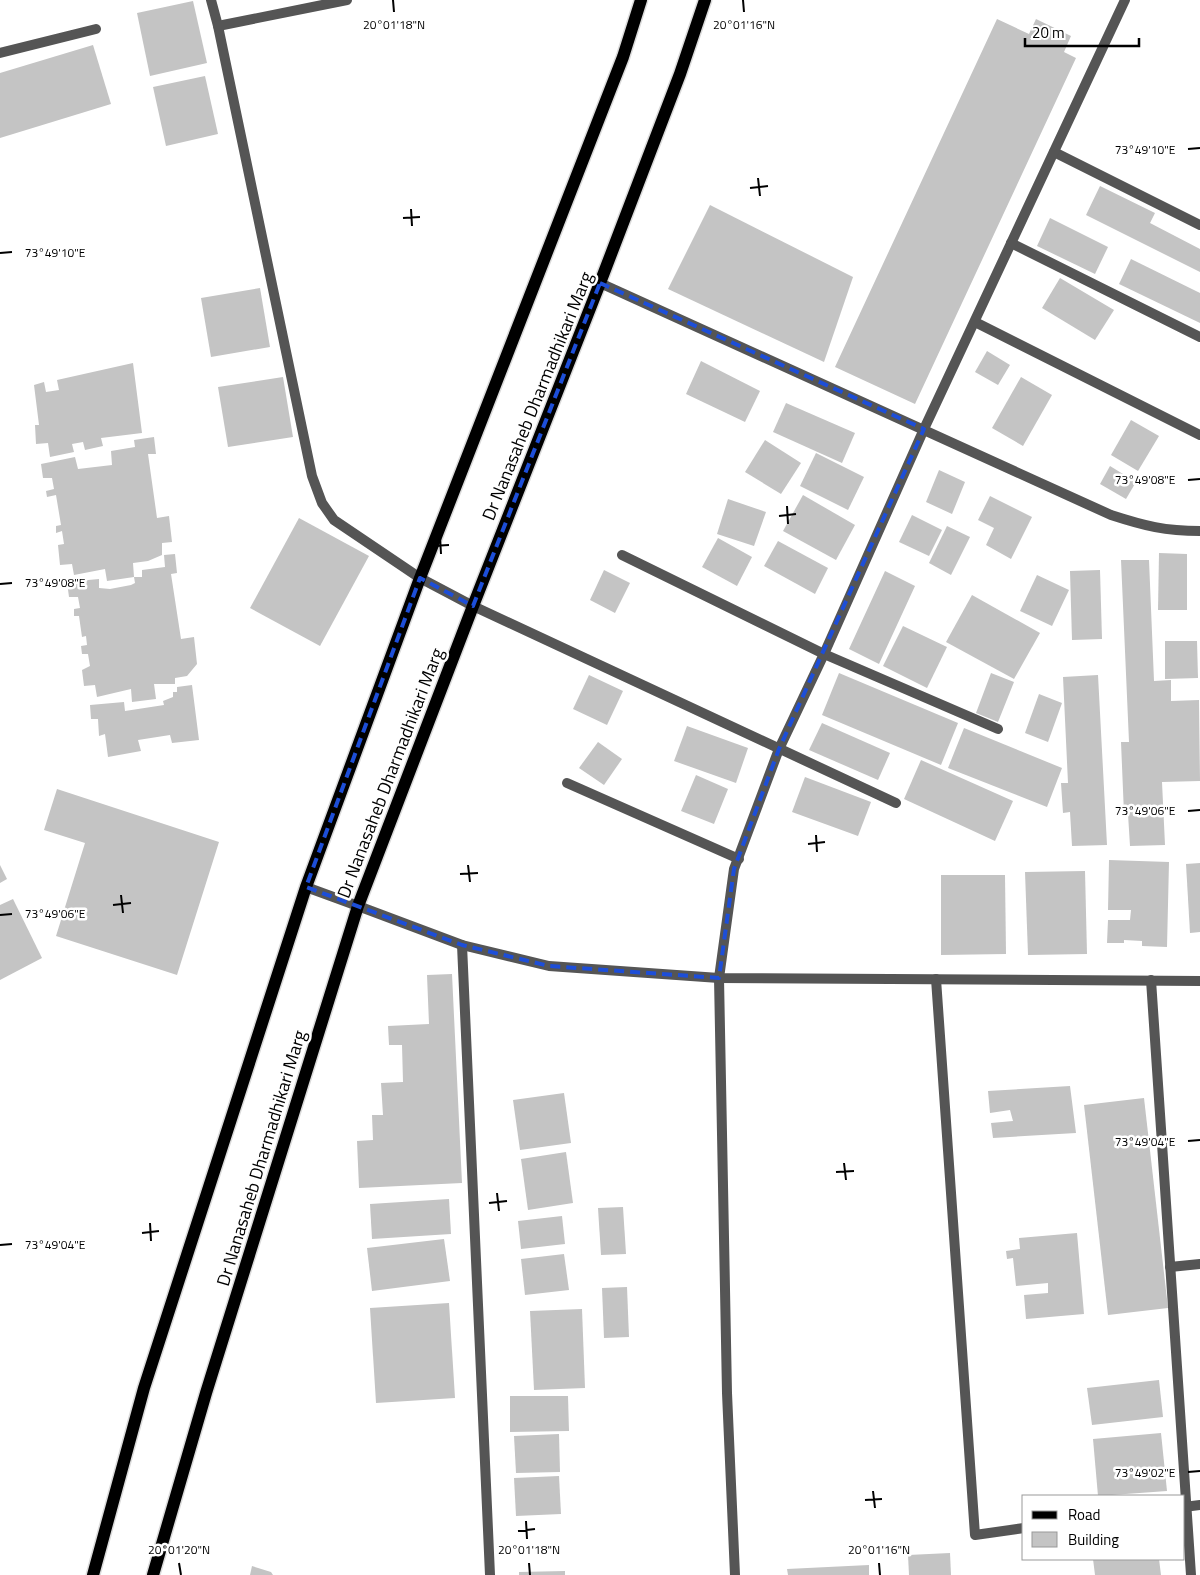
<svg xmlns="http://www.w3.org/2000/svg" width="1200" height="1575" viewBox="0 0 1200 1575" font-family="'Titillium Web',sans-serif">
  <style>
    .building { fill: #c4c4c4 }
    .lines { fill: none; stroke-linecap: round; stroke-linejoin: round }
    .primary-casing { stroke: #dbdbdb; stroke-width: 15 }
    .minor { stroke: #555; stroke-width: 10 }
    .tertiary { stroke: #555; stroke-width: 10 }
    .primary { stroke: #000; stroke-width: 12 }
    .marked { fill: none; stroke: #1d4ed8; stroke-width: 4; stroke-dasharray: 10 6; stroke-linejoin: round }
    .ticks { fill: none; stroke: #000; stroke-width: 2 }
    .labels { text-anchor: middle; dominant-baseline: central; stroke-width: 5; stroke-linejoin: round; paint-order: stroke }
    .street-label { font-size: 18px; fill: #000; stroke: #fff }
    .ticks-label { font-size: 12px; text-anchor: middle; fill: #000; stroke: #fff; stroke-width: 5; stroke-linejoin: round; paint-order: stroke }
  </style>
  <rect width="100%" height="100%" fill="#fff"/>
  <!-- building -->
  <g class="building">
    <path d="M193,1L207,63L150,76L137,13Z"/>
    <path d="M997,19L1029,34L1036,19L1071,36L1064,52L1076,58L915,404L835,367Z"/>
    <path d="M93,45L111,104L0,138V73Z"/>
    <path d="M205,76L218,134L166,146L153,87Z"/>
    <path d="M1100,186L1155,213L1150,223L1200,249V272L1086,215Z"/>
    <path d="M710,205L853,277L824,362L668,289Z"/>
    <path d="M1050,218L1108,247L1095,274L1037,246Z"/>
    <path d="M1131,259L1200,293V323L1119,284Z"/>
    <path d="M1060,278L1114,310L1095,340L1042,308Z"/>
    <path d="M260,288L270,347L211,357L201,298Z"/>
    <path d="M987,351L1010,365L998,385L975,372Z"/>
    <path d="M701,361L760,391L745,422L686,394Z"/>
    <path d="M133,363L142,433L101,438L103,446L85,450L83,442L72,444L74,452L50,457L48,443L36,444L35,425H39L34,385L44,382L46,392L59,390L57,380Z"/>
    <path d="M283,377L293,437L228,447L218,387Z"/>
    <path d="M1021,377L1052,395L1023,446L992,428Z"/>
    <path d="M786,403L855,433L842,463L773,432Z"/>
    <path d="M1131,420L1159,436L1138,471L1111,455Z"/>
    <path d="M154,437L156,454H148L157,518L169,516L172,542L162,543V555L148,561L133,563L134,577L107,581L105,569L74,575L72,564L60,565L58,545L64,544L62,531L56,533V526L61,525L56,495L47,497L46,491L54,489L52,478H43L41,464L75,457L78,469L112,465L111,451L135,447L134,440Z"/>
    <path d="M765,440L801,463L781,494L745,472Z"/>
    <path d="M816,453L864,477L848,510L800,486Z"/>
    <path d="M1110,466L1136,482L1126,499L1100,484Z"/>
    <path d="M939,470L965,482L952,514L926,502Z"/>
    <path d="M803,495L855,525L836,560L783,531Z"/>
    <path d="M990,496L1032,517L1011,559L986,545L994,528L978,520Z"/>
    <path d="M728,499L766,512L754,546L717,534Z"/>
    <path d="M912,515L942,530L929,556L899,542Z"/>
    <path d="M299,518L369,556L320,646L250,608Z"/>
    <path d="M947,526L970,537L951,575L929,563Z"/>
    <path d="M718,538L752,557L737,586L702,567Z"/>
    <path d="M778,541L828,568L815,594L764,566Z"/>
    <path d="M1159,553L1187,554V610H1158Z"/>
    <path d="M175,554L177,573L171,574L181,639L194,637L197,664L187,676L175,678V684H154L156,699L132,702L131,689L97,697L95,685L84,686L82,670L90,666L88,654H82L81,646L87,645L86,636L82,637L79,616H74V609L80,608L78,597H69L67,582L99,579V588L110,589L131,585L135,583L134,577H142V570L165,567L164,555Z"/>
    <path d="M1121,560H1149L1154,681L1171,680V701L1199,700L1200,781L1162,782L1165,845L1130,846L1128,814H1124L1121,742H1129Z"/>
    <path d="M604,570L630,583L615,613L590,600Z"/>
    <path d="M1100,570L1102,639L1072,640L1070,571Z"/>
    <path d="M885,571L915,586L879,664L849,649Z"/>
    <path d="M1037,575L1069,590L1052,626L1020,611Z"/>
    <path d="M972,595L1040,633L1014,679L946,642Z"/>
    <path d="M903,626L947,647L927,688L883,666Z"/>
    <path d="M1165,641H1197L1198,678L1165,679Z"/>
    <path d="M839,673L958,723L941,765L822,715Z"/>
    <path d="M991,673L1014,682L998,722L976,713Z"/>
    <path d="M589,675L623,691L607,725L573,709Z"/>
    <path d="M1098,675L1107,845L1072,846L1070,812L1063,813L1061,783H1068L1063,677Z"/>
    <path d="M192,685L199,740L172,743L170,735L138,740L141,751L108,757L105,734L99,736L98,719H91L90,705L124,702L125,711L164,705L163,701L173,697V692H177V687Z"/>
    <path d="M1039,694L1062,703L1048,742L1025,733Z"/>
    <path d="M822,723L890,753L878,780L809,750Z"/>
    <path d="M687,726L748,748L736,783L674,761Z"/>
    <path d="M964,728L1062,768L1047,807L948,768Z"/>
    <path d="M598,742L622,759L604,785L579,768Z"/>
    <path d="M921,760L1013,801L995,841L904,799Z"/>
    <path d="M696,775L728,789L714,824L681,811Z"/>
    <path d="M805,777L871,802L858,836L792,812Z"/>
    <path d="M57,789L219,842L177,975L56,936L85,843L44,830Z"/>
    <path d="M1109,860L1169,862L1167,947L1142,946V941L1124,940V943H1107L1108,920H1130L1131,910H1108Z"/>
    <path d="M1200,863V932L1190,933L1186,864Z"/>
    <path d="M0,865L7,879L0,883Z"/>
    <path d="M1085,871L1087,954L1028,955L1025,872Z"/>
    <path d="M941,875H1005L1006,954L941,955Z"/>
    <path d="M13,899L42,958L0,980V905Z"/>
    <path d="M452,974L462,1183L359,1188L357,1141L373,1140L372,1115H383L381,1083L403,1082L402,1045H389L388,1026L429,1024L427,975Z"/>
    <path d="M1070,1086L1076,1133L993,1138L991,1123L1013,1121L1010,1110L990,1113L988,1091Z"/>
    <path d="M564,1093L571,1143L520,1150L513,1100Z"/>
    <path d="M1144,1098L1168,1308L1108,1315L1084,1105Z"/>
    <path d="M566,1152L573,1203L528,1210L521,1159Z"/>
    <path d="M449,1199L451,1234L372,1239L370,1204Z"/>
    <path d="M623,1207L626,1254L601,1255L598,1208Z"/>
    <path d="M562,1216L565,1244L521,1249L518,1221Z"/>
    <path d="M1077,1233L1084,1314L1026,1319L1024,1295L1048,1293V1283L1016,1286L1013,1258L1007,1259L1006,1251L1020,1249L1019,1238Z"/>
    <path d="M444,1239L450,1281L372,1291L367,1248Z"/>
    <path d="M564,1254L569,1290L525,1295L521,1259Z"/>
    <path d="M627,1287L629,1337L604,1338L602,1288Z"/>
    <path d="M449,1303L455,1398L376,1403L370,1308Z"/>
    <path d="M582,1309L585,1388L534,1390L530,1311Z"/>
    <path d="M1159,1380L1163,1417L1092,1425L1087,1388Z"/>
    <path d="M510,1396H568L569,1431L510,1432Z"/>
    <path d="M1161,1433L1167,1491L1098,1496L1093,1439Z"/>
    <path d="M559,1434L560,1472L516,1473L514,1436Z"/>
    <path d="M559,1476L561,1514L516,1516L514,1478Z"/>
    <path d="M950,1553L951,1575H909L908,1555Z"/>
    <path d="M1093,1559H1159L1161,1575H1095Z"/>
    <path d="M869,1565V1575H788L787,1569Z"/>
    <path d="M252,1566L271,1572L273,1575H250Z"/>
    <path d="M565,1571V1575H519V1572Z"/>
  </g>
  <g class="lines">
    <!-- primary casing -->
    <g class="primary-casing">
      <g id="primary">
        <path d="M93,1575L144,1388L306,887L420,578L623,57L641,0"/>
        <path d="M153,1575L206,1393L358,906L473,606L600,283L680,74L705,0"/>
      </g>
    </g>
    <!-- minor -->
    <g class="minor">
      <path d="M211,0L218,26L312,476L322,503L334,520L420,578L473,606L896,803"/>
      <path d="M218,26L347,0"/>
      <path d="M0,53L96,29"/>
      <path d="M1054,152L1200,225"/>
      <path d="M1011,243L1200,337"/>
      <path d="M600,283L1111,515C1145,526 1165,531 1200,531"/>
      <path d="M975,322L1200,435"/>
      <path d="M622,555L824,654L998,729"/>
      <path d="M567,783L739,859"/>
      <path d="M358,906L462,945L549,966L719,978L1200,981"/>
      <path d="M462,945L490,1575"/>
      <path d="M936,979L975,1535L1024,1528"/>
      <path d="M1151,980L1191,1575"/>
      <path d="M1170,1267L1200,1264"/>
      <path d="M1184,1507L1200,1505"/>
      <path d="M735,1575L727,1393L719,978L734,869L779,749L824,654L924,429L1125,0"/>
    </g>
    <!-- tertiary -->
    <path class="tertiary" d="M306,887L358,906"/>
    <!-- primary -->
    <use href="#primary" class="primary"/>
  </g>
  <!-- marked area -->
  <path class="marked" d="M600,283L924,429L779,749L734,869L719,978L549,966L462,945L306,887L420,578L473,606Z"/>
  <!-- ticks -->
  <path class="ticks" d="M393,0L394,12M743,0L744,12M1188,149L1200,148M758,178L760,196M750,188L768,186M411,209L412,226M403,218L420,217M0,253L12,252M1188,480L1200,479M787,506L788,524M779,516L796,514M440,537L441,554M432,546L449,545M0,584L12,583M1188,811L1200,810M816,835L817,852M808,844L825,842M468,865L470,882M460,874L478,873M121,895L123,913M113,905L131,903M0,915L12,914M1188,1141L1200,1140M844,1163L846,1180M836,1172L854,1171M497,1193L499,1211M489,1203L507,1201M150,1223L151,1241M142,1233L159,1231M0,1245L12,1244M1188,1472L1200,1471M873,1491L875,1508M865,1500L882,1499M526,1521L527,1539M518,1531L535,1529M179,1563L181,1575M529,1563L530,1575M879,1563L880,1575"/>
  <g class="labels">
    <!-- street labels -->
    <g class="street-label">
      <text transform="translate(537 396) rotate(-68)">Dr Nanasaheb Dharmadhikari Marg</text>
      <text transform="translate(390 773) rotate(-69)">Dr Nanasaheb Dharmadhikari Marg</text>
      <text transform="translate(261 1158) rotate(-73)">Dr Nanasaheb Dharmadhikari Marg</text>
    </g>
  </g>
  <g class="ticks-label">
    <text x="394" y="29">20°01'18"N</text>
    <text x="744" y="29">20°01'16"N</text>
    <text x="1145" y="154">73°49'10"E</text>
    <text x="55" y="257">73°49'10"E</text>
    <text x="1145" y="484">73°49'08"E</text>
    <text x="55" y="587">73°49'08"E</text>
    <text x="1145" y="815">73°49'06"E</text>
    <text x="55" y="918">73°49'06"E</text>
    <text x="1145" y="1146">73°49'04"E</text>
    <text x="55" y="1249">73°49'04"E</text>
    <text x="1145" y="1477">73°49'02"E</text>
    <text x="179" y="1554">20°01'20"N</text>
    <text x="529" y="1554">20°01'18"N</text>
    <text x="879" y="1554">20°01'16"N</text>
  </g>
  <!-- legend -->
  <rect x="1022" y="1495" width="162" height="65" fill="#ffffff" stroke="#999999"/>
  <rect x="1032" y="1511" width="25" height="8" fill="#000000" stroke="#999999"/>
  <text x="1068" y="1520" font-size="15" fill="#000000">Road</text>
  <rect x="1032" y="1532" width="25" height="15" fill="#c4c4c4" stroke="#999999"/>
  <text x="1068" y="1545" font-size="15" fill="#000000">Building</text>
  <!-- scale -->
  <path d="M1025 38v8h114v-8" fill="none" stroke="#000000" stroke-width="2.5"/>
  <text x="1032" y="38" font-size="15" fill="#000000" stroke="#ffffff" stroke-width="4" paint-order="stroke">20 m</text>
</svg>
